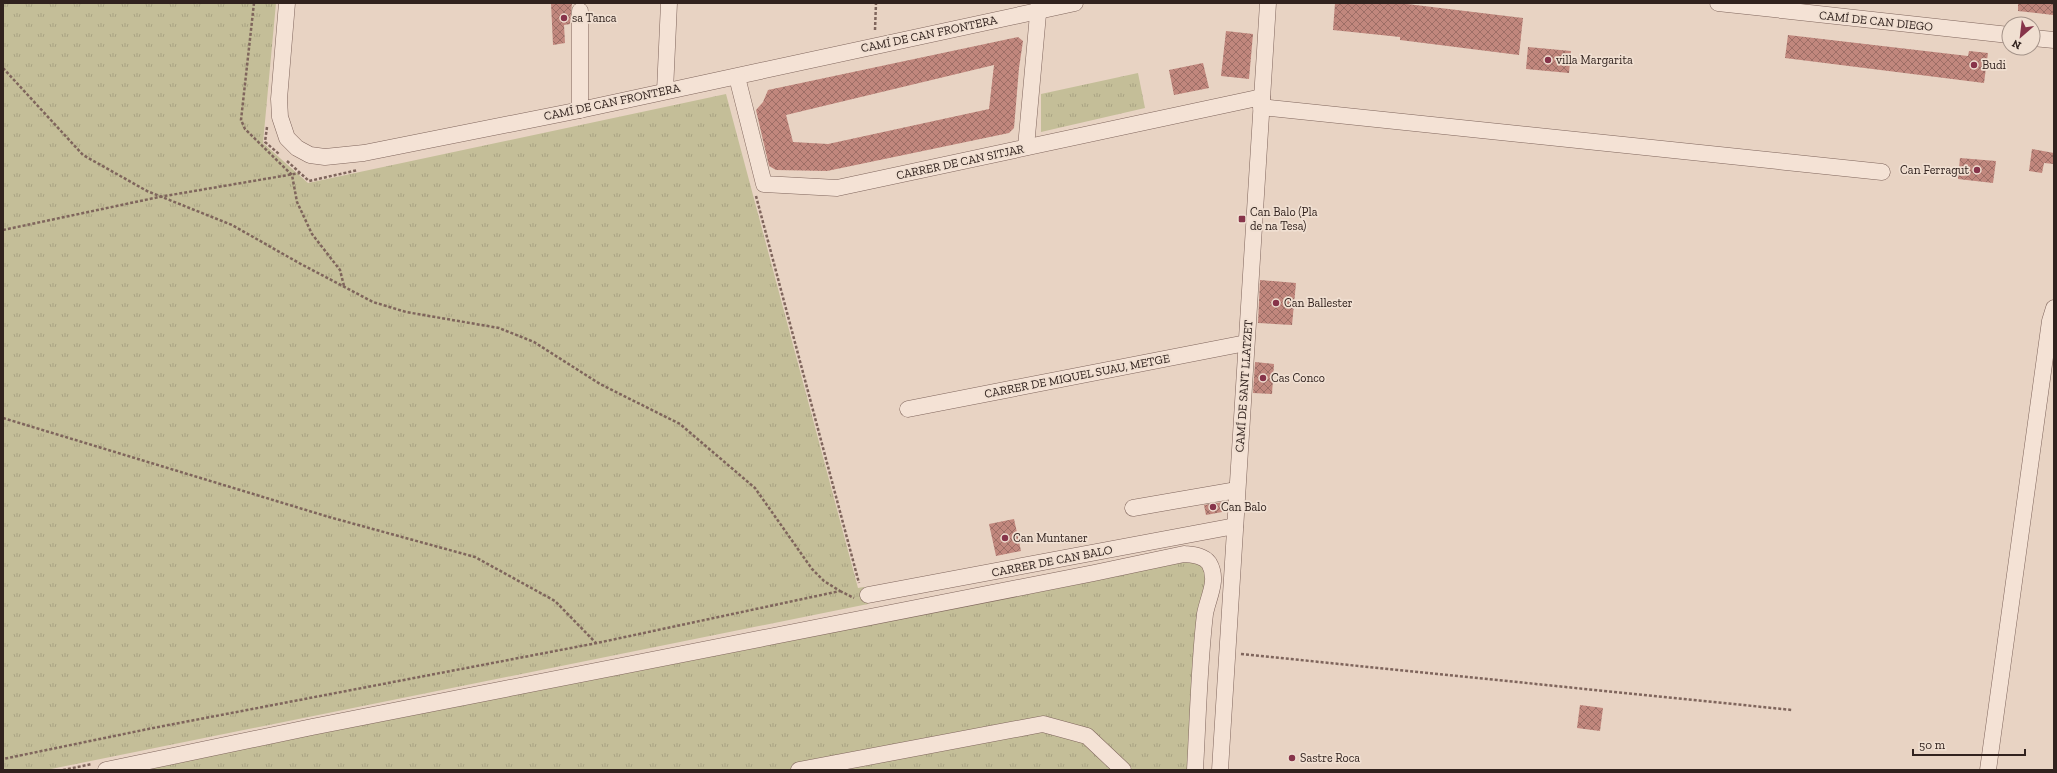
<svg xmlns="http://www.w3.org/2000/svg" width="2057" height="773" viewBox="0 0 2057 773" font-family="'Zilla Slab',serif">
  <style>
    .grass { fill: url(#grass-tufts) }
    .building { fill: url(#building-cross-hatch); fill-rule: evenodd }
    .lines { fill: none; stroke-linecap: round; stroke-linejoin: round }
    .minor-casing { stroke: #7f655c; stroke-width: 17 }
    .path { stroke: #7f655c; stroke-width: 2.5; stroke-dasharray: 3 2; stroke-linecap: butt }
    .minor { stroke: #f4e2d5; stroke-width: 16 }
    .poi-dot { fill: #87344a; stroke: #f0dfd1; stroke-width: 1.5 }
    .labels { text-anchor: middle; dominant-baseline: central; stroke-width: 3.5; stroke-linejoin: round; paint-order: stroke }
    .poi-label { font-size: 12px; fill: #31221e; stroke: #f0dfd1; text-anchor: start }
    .street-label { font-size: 12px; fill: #31221e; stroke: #f0dfd1 }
  </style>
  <defs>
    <pattern id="grass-tufts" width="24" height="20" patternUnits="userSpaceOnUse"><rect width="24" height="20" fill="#c4be98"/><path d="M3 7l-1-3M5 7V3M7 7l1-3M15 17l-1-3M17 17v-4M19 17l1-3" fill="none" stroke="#a9a383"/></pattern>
    <pattern id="building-cross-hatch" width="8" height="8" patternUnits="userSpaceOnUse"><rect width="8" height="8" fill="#c1877d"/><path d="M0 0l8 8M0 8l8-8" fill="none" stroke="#9d6e66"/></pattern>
  </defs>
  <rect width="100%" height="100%" fill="#e8d3c3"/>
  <!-- grass -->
  <g class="grass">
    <path d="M3,3H276L263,143L308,183L726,94L858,588L864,587L868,604L46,770H3Z"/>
    <path d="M1138,73L1145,108L1041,132V94Z"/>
    <path d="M1184,554L1209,563L1195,770H105Z"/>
  </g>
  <!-- building -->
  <g class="building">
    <path d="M551,3H572L570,24L564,25L565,43L553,45Z"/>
    <path d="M1335,3H1399L1523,18L1519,55L1400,40V37L1333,30Z"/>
    <path d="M2018,3H2054L2053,15L2018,11Z"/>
    <path d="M1226,31L1253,34L1249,79L1221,76Z"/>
    <path d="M1788,35L1968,56L1969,51L1988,53L1984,83L1785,58Z"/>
    <path d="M1018,37L1023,41L1019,68L1014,128L1009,133L827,171L776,170L769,166L756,110L763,102L768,90ZM994,65L989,109L828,144L793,142L786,115Z"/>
    <path d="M1528,47L1571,51L1569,73L1526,69Z"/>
    <path d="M1203,63L1209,88L1174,95L1169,70Z"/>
    <path d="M2032,149L2054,153V164L2044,163L2042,173L2029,171Z"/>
    <path d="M1960,158L1996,161L1993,183L1958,179Z"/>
    <path d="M1260,280L1296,283L1292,325L1258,323Z"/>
    <path d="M1255,362L1274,364L1272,394L1253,393Z"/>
    <path d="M1223,502L1222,512L1206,515L1204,505Z"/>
    <path d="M1014,519L1021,551L996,556L989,524Z"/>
    <path d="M1580,705L1603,708L1600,731L1577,728Z"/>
  </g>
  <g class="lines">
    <!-- minor casing -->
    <g class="minor-casing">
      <g id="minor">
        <path d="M287,3L279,99L280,117L287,138L297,148L310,155L325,157L364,153L580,110L1075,3"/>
        <path d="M1718,3L2009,35"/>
        <path d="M2033,38L2054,40"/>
        <path d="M737,77L764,184L837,188L1262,97"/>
        <path d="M665,91L669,3"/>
        <path d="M1261,107L1882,172"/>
        <path d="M580,110V11"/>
        <path d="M1026,147L1039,3"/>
        <path d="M908,409L1246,343"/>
        <path d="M1133,508L1237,490"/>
        <path d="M868,595L1235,526"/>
        <path d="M106,770L312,727L1094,573L1184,554C1193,555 1203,555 1209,563C1219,580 1208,597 1205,614C1199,665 1198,718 1195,770"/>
        <path d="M799,770L1043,724L1087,736L1123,770"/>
        <path d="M1220,770L1268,3"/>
        <path d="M1988,770L2050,321L2054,308"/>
      </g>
    </g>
    <!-- path -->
    <g class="path">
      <path d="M254,3L241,120L245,129L292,175L297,202L312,234L340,270L344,286"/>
      <path d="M875,30L876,3"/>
      <path d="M3,68L83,155L147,191L232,225L299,263L373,302L406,312L499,328L534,342L600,384L680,424L755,488L812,569L824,581L840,591L597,643L153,728L3,759"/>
      <path d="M267,127L265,142L279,154"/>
      <path d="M287,161L309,181L358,170"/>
      <path d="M756,196L859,583"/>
      <path d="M3,230L159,197L300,173"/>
      <path d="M3,418L329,517L475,557L555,601L596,643"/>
      <path d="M840,591L854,598"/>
      <path d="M1241,654L1792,710"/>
      <path d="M63,770L92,764"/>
    </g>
    <!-- minor -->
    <use href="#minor" class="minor"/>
  </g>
  <!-- markers -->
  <g class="poi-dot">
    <circle cx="564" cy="18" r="4"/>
    <circle cx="1548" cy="60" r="4"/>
    <circle cx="1974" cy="65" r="4"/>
    <circle cx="1977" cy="170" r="4"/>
    <rect x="1238" y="215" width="8" height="8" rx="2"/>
    <circle cx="1276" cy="303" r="4"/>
    <circle cx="1263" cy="378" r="4"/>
    <circle cx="1213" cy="507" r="4"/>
    <circle cx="1005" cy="538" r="4"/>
    <circle cx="1292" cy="758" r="4"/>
  </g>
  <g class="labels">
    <!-- poi labels -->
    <g class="poi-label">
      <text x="572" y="18">sa Tanca</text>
      <text x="1556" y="60">villa Margarita</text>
      <text x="1982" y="65">Budi</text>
      <text x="1969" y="170" text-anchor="end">Can Ferragut</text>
      <text x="1250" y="212">Can Balo (Pla<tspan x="1250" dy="14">de na Tesa)</tspan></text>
      <text x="1284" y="303">Can Ballester</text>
      <text x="1271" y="378">Cas Conco</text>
      <text x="1221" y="507">Can Balo</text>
      <text x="1013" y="538">Can Muntaner</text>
      <text x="1300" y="758">Sastre Roca</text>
    </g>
    <!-- street labels -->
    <g class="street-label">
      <text transform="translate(1876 21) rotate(6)">CAMÍ DE CAN DIEGO</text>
      <text transform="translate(929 34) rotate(-12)">CAMÍ DE CAN FRONTERA</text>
      <text transform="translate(612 102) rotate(-12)">CAMÍ DE CAN FRONTERA</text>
      <text transform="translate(960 162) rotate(-12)">CARRER DE CAN SITJAR</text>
      <text transform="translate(1077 376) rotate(-11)">CARRER DE MIQUEL SUAU, METGE</text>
      <text transform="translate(1244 386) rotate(-86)">CAMÍ DE SANT LLATZET</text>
      <text transform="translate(1052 561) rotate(-11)">CARRER DE CAN BALO</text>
    </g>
  </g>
  <!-- border -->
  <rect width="2057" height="773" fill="none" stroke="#31221e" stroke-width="8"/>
  <!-- north arrow -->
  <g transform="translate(2021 36) rotate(208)"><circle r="19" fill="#f0dfd1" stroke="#a49389"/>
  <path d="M0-3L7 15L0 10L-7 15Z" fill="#87344a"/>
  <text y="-6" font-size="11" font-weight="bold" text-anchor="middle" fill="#31221e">N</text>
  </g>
  <!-- scale -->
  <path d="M1913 749v6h112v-6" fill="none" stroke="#31221e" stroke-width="2"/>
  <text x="1919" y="749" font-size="12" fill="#31221e" stroke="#f0dfd1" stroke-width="3" paint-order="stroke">50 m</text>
</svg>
